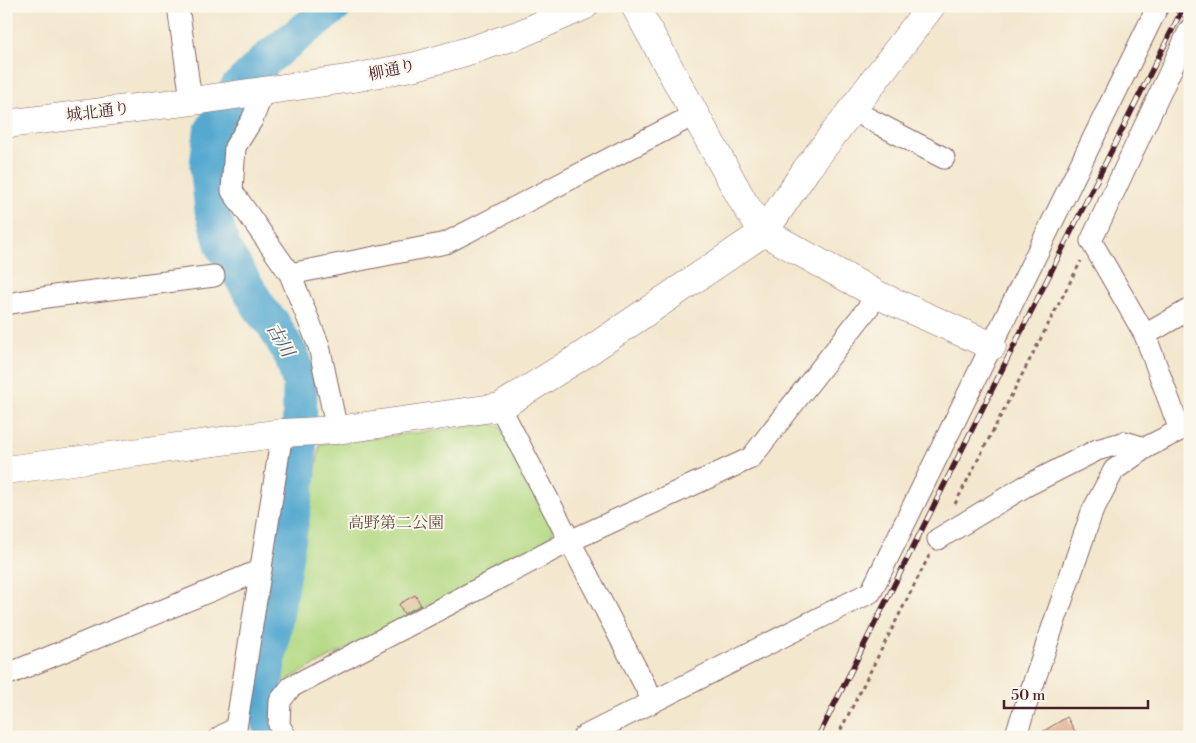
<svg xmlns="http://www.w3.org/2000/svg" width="1196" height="743" viewBox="0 0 1196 743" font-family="'Libre Bodoni','Noto Serif JP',serif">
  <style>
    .green { fill: #b3d983; stroke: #7e7c57 }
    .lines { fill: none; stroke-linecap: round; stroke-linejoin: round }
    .river { stroke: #55a9d0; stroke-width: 35 }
    .building { fill: #e2b595 }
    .minor-casing { stroke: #856564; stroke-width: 23 }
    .tertiary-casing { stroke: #856564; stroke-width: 29 }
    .path { stroke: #856564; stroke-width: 3; stroke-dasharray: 4 4; stroke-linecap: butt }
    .minor { stroke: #fff; stroke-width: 21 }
    .tertiary { stroke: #fff; stroke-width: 28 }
    .rail-casing { stroke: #4a1f2b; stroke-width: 5.5 }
    .rail { stroke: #fbf7ec; stroke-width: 4; stroke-dasharray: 11; stroke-linecap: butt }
    .labels { text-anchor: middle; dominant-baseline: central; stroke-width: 4; stroke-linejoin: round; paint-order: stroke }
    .street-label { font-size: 16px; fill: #4a1f2b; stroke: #fbf7ec }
    .park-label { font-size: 16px; fill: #644e41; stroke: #fbf7ec }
    .water-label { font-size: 18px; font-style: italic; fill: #4e566d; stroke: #fbf7ec }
  </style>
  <rect width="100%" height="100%" fill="#fbf7ec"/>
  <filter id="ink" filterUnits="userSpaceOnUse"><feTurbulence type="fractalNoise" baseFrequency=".02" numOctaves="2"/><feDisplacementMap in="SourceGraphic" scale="10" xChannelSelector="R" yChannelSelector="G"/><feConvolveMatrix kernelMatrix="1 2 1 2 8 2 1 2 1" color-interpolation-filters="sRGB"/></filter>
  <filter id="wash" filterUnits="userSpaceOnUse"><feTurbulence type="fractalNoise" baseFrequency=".0096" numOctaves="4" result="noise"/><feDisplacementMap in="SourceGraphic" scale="20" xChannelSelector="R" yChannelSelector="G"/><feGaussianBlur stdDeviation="1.12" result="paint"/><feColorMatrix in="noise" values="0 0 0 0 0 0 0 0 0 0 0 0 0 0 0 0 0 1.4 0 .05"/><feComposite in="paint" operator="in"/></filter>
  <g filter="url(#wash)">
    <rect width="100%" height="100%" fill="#f3e7cd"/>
    <!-- green -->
    <path class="green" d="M492,424L500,427L553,530L551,541L281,683L320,444Z"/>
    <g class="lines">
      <!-- river -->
      <path class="river" d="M274,737L268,720L265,683L299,475L300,384L292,357L272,322L263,313L223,247L212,210L207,165L211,132L238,87L269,57L335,6"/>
    </g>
    <g id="blocks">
      <!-- building -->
      <g class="building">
        <path d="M415,595L421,605L404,614L399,604Z"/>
        <path d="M1067,717L1078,737H1034Z"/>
      </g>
    </g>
  </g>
  <g filter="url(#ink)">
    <use href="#blocks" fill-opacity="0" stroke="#856564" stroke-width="1"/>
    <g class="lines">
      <!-- minor casing -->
      <g class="minor-casing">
        <g id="minor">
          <path d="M178,6L191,100"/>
          <path d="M1185,6L1190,8"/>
          <path d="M264,90L252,120L235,147L232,191L290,274L319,346L337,430"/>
          <path d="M852,110L944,158"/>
          <path d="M290,274L446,243L694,115"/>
          <path d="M6,304L54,296L214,276"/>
          <path d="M1145,335L1190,309"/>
          <path d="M500,407L653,701"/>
          <path d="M1180,430L1145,335L1091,241L1190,29"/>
          <path d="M938,539L1024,487L1097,450L1125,442L1145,448"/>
          <path d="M6,675L261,570"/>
          <path d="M220,737L236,728L282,433"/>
          <path d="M286,737L279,725L280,701L291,687L570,541L751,458L878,295"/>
          <path d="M583,737L871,592L1158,6"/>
          <path d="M1015,737L1092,512L1114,470L1145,448L1190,425"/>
        </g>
      </g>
      <!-- tertiary casing -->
      <g class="tertiary-casing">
        <g id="tertiary">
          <path d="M635,6L744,203L764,232L878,295L992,346"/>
          <path d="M6,124L200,100L353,78L416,66L465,52L518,35L584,6"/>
          <path d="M6,470L282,433L337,430L500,407L583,355L764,232L806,170L931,6"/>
        </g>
      </g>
      <!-- path -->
      <g class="path">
        <path d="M955,504L1081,261"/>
        <path d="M837,737L930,554"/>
      </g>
      <!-- minor -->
      <use href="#minor" class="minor"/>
      <!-- tertiary -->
      <use href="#tertiary" class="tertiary"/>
      <!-- rail casing -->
      <g class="rail-casing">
        <path id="rail" d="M818,737L1184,6"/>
      </g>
      <!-- rail -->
      <use href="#rail" class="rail"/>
    </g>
  </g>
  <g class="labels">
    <!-- street labels -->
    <g class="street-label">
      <text transform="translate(392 70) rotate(-12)">柳通り</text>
      <text transform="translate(98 112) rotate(-7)">城北通り</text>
    </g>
    <!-- park labels -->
    <g class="park-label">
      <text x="396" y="523">高野第二公園</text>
    </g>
    <!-- water labels -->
    <g class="water-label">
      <text transform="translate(280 340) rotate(60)">古川</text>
    </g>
  </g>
  <!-- margin -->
  <rect width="1196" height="743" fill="none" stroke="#fbf7ec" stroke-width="25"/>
  <!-- scale -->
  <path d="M1004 700v8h144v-8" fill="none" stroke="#4a1f2b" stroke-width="2.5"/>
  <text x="1011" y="700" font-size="15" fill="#4a1f2b" stroke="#fbf7ec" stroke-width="4" paint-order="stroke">50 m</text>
</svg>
